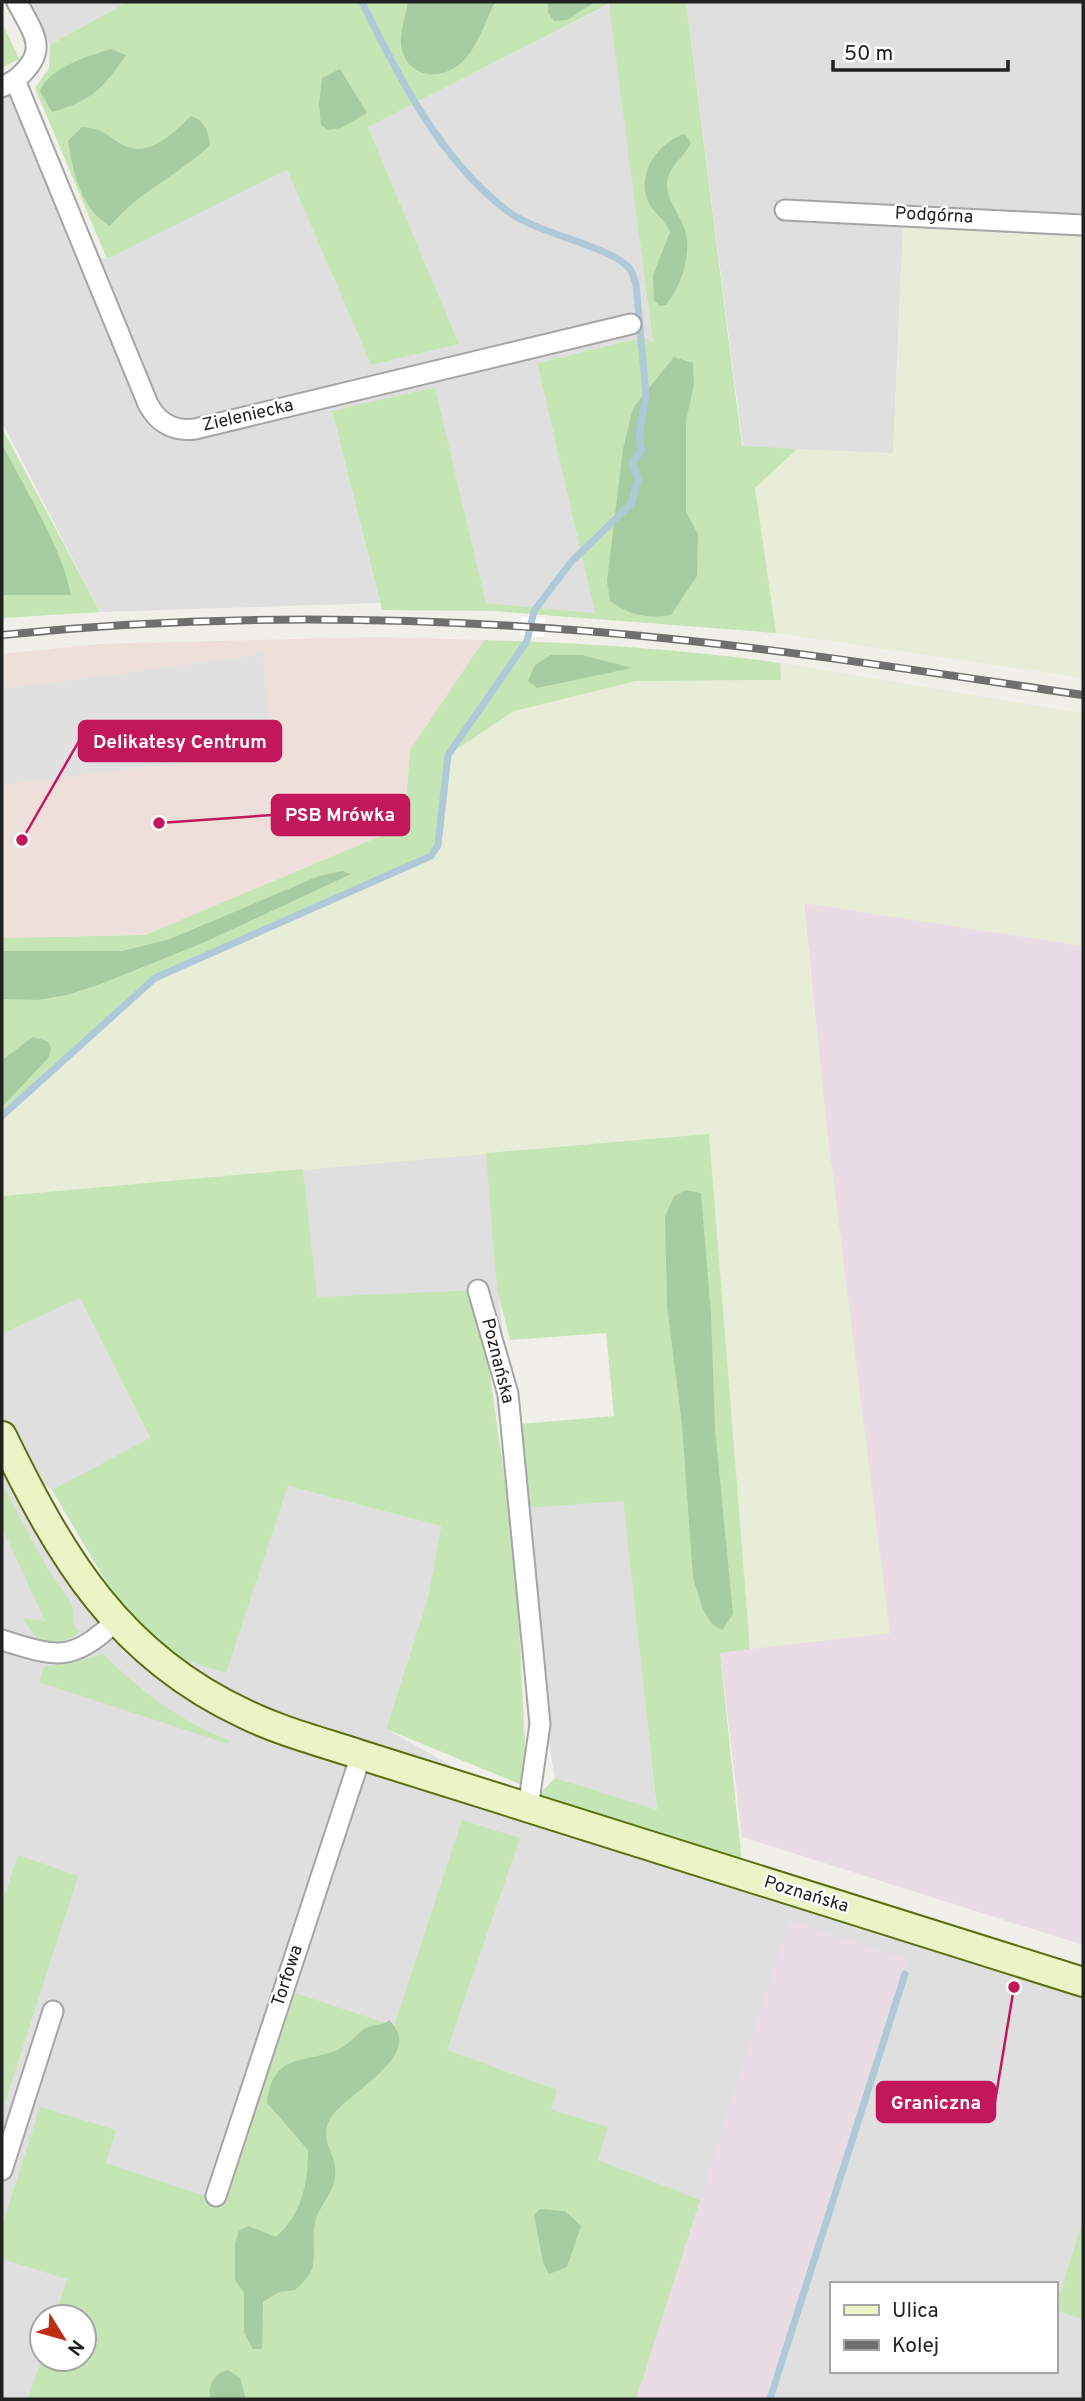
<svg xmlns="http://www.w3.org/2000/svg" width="1085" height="2401" viewBox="0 0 1085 2401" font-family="Overpass,sans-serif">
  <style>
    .residential { fill: #dfdfdf; fill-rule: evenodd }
    .commercial { fill: #efdfdb }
    .industrial { fill: #e9dce5 }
    .farmland { fill: #e8edd7 }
    .grass { fill: #c5e5b5 }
    .forest { fill: #a8cca2 }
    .parking { fill: #e1e1e1 }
    .pier { fill: #fff }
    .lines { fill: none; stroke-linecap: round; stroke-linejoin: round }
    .stream { stroke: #afc9d9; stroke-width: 7 }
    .minor-casing { stroke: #a5a5a5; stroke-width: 23 }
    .secondary-casing { stroke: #587011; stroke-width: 32 }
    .minor { stroke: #fff; stroke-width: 19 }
    .secondary { stroke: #eaf4c4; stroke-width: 28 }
    .rail-casing { stroke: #6f6f6f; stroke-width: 8 }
    .rail { stroke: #fff; stroke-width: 5; stroke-dasharray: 16; stroke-linecap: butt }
    .labels { text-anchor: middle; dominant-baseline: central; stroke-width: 5; stroke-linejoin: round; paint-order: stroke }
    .street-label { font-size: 18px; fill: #212121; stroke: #fff }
    .leader { fill: none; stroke: #c2185b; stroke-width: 2.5 }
    .callout-dot { fill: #c2185b; stroke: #fff; stroke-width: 2.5 }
    .callout { fill: #c2185b; stroke: #c2185b; stroke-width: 2.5 }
    .callout-label { font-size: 19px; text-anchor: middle; font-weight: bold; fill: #fff }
  </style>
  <rect width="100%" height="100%" fill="#f1efe9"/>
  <!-- residential -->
  <g class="residential">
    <path d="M30,2H127L50,45Z"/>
    <path d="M686,2H1083V237L903,227L893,454L743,447Z"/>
    <path d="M610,4L653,345L644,337L537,363L595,613L486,603L435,387L332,412L380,603L100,612L2,422V84L15,80L86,256L107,259L287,170L371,365L459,344L368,127Z"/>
    <path d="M486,1153L519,1508L623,1500L657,1811L555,1778L536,1671L537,1811L1083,1983V2399H2V1334L80,1298L150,1439L52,1490L18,1467L115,1621L178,1658L226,1672L288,1486L441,1526L428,1597L386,1729L528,1808L527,1589L478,1290L316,1298L303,1169ZM831,2284H1055V2371H831ZM42,2317H84V2359H42Z"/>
  </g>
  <!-- commercial -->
  <path class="commercial" d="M377,637L484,640L410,750L404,826L145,935L2,938V654L99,644Z"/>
  <!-- industrial -->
  <g class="industrial">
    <path d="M780,663L1083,714V1945L742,1837L720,1652L889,1633L825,1113Z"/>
    <path d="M789,1920L908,1959L768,2399H636Z"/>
  </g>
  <!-- farmland -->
  <g class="farmland">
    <path d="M903,227L1083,237V678L776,633L755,488L797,449L893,453Z"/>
    <path d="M780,663L1083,714V946L803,903L825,1113L890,1633L750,1649L708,1135L2,1196V1116L155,978L431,856L438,845L448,755L514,711L636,681L780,680Z"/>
  </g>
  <!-- grass -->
  <g class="grass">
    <path d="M127,2H686L742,446L797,449L755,488L776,633L493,611L382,610L332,411L435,387L486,603L595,613L537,363L644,337L653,343L609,4L368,127L459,344L371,365L287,170L107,259L35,88L49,68L50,45Z"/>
    <path d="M2,22L19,59L2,68Z"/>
    <path d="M2,428L100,612L2,618Z"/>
    <path d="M484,640C584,643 681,649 780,663L781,680L636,681L514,711L448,755L438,845L431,856L156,978L2,1116V938L145,935L404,826L410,750Z"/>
    <path d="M709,1134L750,1649L720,1653L742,1862L538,1796L555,1778L657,1810L623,1501L524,1508L520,1424L614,1416L606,1333L510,1340L497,1289L486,1153Z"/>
    <path d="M303,1169L317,1297L478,1290L516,1558L527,1787L386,1729L428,1597L441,1526L288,1486L226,1673L178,1658L118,1602L52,1490L150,1438L80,1298L2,1334V1196Z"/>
    <path d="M2,1484L46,1566L72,1604L74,1626L80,1631C67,1644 53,1644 37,1639L22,1618L45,1621L2,1527Z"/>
    <path d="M103,1654C139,1690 181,1722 229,1740L228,1744L39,1682L45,1666L67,1664Z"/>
    <path d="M462,1820L520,1838L447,2050L557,2090L551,2110L608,2127L598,2160L700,2200L636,2399H28L42,2357L84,2359V2317H55L67,2279L2,2259V2226L40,2107L116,2130L106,2163L226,2203L295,1993L394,2026Z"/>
    <path d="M18,1855L78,1876L2,2112V1903Z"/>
    <path d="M1083,2220V2319L1055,2310Z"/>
  </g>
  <!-- forest -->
  <g class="forest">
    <path d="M408,2H495C485,21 480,42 465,59C445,82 406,80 401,45C400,32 406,14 408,2Z"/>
    <path d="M548,2H595L567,20L554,21L548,13Z"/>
    <path d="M111,49L126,55C103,88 92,101 52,112L40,91C50,67 88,56 111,49Z"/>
    <path d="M340,69L367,113L341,128L328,130L321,125L319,104L322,78Z"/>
    <path d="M191,116C206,122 208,130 210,145C178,176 139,191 110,226C81,210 73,172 68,141L82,127C108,129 108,139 128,147C152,156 175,131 191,116Z"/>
    <path d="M685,134L691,143C684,158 667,167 667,185C667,199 679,214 684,227C693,251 682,285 666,305L660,306L654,300L653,275L670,232C665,220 656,215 650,205C634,177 657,142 685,134Z"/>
    <path d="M674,357L693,363L694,385L686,420V512L698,534L697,576L671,615C646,619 630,615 610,601L607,581L623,449L633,408Z"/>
    <path d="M2,444C23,486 63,549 71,595H2Z"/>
    <path d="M551,655H582L632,668L537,688L528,681L535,665Z"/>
    <path d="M342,871L351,874L205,942L98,985L67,995L37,1000L2,999V951H122L170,939L319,876Z"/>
    <path d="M33,1037L47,1041L51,1047L49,1057L2,1107V1060Z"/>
    <path d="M686,1190L701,1193L711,1315L715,1429L733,1614L722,1630L712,1624L703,1610L693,1578L682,1425L667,1306L665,1217L674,1196Z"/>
    <path d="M389,2020C428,2057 344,2092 329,2121C320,2139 333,2150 335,2167C337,2189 325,2198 317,2216C310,2233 317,2253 312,2269C310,2276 300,2285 295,2290L279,2292L263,2302L262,2349H253L244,2333V2293L235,2280V2243L239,2231L248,2226L276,2237C302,2214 308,2184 308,2150L267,2103C273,2048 309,2066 343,2047C351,2042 357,2034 364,2029C373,2023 381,2027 389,2020Z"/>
    <path d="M540,2209L565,2211L581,2226L567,2267L549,2274L543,2262L534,2215Z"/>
    <path d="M228,2370L240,2378L246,2399H211C207,2385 214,2373 228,2370Z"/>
  </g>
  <!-- parking -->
  <path class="parking" d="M262,651L275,752L2,785V689L249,656Z"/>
  <!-- pier -->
  <path class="pier" d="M521,617L545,618L544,637L520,635Z"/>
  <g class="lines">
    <!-- stream -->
    <g class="stream">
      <path d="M2,1116L155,978L431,856L438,845L448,755L527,641L534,611L571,562L631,504L638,479L632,463L642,450L639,435L646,395L636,284C634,280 633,273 630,269C610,245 538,235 506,210C439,158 398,76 362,2"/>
      <path d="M770,2399L905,1974"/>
    </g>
    <!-- minor casing -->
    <g class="minor-casing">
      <g id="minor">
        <path d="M15,80C50,51 35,36 17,2"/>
        <path d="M2,87L15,80L148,404C158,423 174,432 195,429L631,324"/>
        <path d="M785,210L1083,225"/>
        <path d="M478,1290L508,1394L540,1724L528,1808"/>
        <path d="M2,1640C57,1657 70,1663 115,1622"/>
        <path d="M2,2170L53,2011"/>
        <path d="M216,2196L361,1755"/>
      </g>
    </g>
    <!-- secondary casing -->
    <g class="secondary-casing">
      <path id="secondary" d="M2,1436C61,1557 118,1655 245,1714C282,1732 322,1742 361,1755L1083,1982"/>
    </g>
    <!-- minor -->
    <use href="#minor" class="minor"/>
    <!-- secondary -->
    <use href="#secondary" class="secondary"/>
    <!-- rail casing -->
    <g class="rail-casing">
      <path id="rail" d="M2,635C223,612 451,616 672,639C810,653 946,675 1083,695"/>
    </g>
    <!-- rail -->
    <use href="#rail" class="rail"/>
  </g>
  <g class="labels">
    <!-- street labels -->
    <g class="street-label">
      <text transform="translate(934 216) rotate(3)">Podgórna</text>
      <text transform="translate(248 416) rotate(-13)">Zieleniecka</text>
      <text transform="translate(497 1361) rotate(76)">Poznańska</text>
      <text transform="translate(806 1895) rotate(17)">Poznańska</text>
      <text transform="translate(288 1976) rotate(-72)">Torfowa</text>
    </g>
  </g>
  <!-- callouts -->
  <path class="leader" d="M22 840L79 741M159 823L272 815M1014 1987L995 2102"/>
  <g class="callout-dot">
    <circle cx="22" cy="840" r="7"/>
    <circle cx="159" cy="823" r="7"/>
    <circle cx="1014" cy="1987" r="7"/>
  </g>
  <g class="callout">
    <rect x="79" y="721" width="202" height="40" rx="7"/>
    <rect x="272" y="795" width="137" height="40" rx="7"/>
    <rect x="877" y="2082" width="118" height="40" rx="7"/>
  </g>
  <g class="callout-label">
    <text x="180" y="748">Delikatesy Centrum</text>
    <text x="340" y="821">PSB Mrówka</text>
    <text x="936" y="2109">Graniczna</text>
  </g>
  <!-- border -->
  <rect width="1085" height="2401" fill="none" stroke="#212121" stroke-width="7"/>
  <!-- legend -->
  <rect x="830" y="2282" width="228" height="91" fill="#ffffff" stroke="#a6a6a6" stroke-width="2"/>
  <rect x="844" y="2305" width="35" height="10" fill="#eaf4c4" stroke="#a6a6a6" stroke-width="2"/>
  <text x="892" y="2317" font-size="21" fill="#212121">Ulica</text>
  <rect x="844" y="2340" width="35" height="10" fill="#6f6f6f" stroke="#a6a6a6" stroke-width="2"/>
  <text x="892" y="2352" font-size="21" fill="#212121">Kolej</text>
  <!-- north arrow -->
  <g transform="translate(63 2338) rotate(127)"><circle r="33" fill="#ffffff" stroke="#a6a6a6" stroke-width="2"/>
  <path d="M0-5L12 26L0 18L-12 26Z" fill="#be2e15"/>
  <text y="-10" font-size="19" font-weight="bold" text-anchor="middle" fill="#212121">N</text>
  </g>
  <!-- scale -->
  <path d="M833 60v10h175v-10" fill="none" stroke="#212121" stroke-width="3.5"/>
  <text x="844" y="60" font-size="21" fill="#212121" stroke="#ffffff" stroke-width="5" paint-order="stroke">50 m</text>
</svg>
